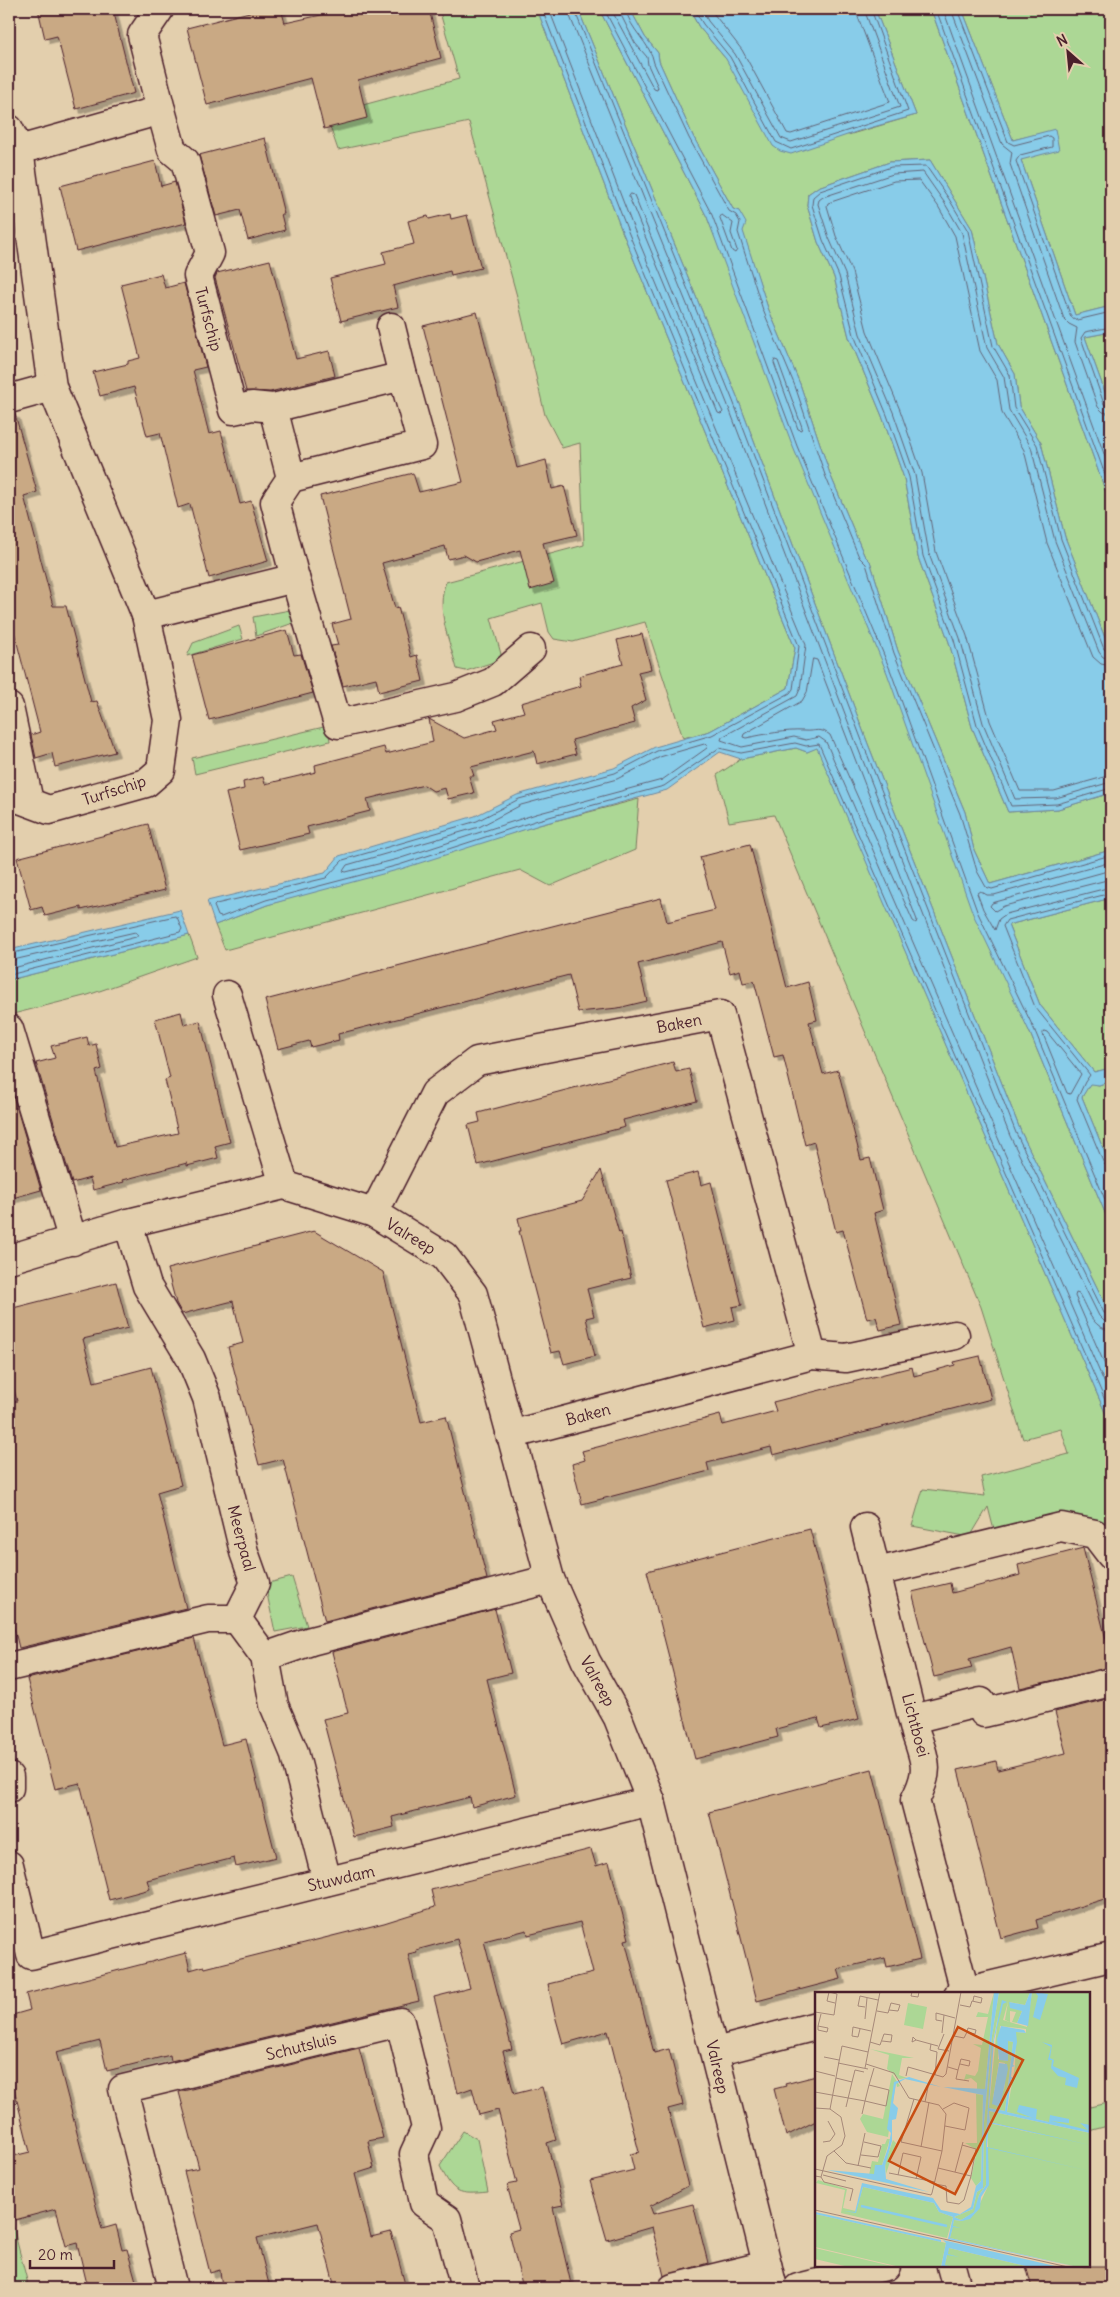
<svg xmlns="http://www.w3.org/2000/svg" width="1120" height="2297" viewBox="0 0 1120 2297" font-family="Delius,sans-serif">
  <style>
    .green { fill: #acd795; stroke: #7b7b60 }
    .water { fill: #88cce9; stroke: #6f879d }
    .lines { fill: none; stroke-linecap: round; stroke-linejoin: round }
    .shore { stroke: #636477; stroke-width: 1 }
    .building { fill: #c9a984; stroke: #4a1f2b; filter: url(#shadow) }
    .minor-casing { stroke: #4a1f2b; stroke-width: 31 }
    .minor { stroke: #e3cfad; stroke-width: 28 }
    .labels { text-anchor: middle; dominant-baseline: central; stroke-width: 5; stroke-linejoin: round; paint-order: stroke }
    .street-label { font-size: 16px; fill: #4a1f2b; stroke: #e3cfad }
    .inset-river { fill: none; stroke: #88cce9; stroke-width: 2.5 }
    .inset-road { fill: none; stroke: #a68979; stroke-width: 1 }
    .view { fill: #c84d12; fill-opacity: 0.15; stroke: #c84d12; stroke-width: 2.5 }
    .inset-edge { fill: none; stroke: #4a1f2b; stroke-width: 2.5 }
  </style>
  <defs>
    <filter id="shadow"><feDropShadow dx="4.5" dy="4.5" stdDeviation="0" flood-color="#0004"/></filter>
  </defs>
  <rect width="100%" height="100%" fill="#e3cfad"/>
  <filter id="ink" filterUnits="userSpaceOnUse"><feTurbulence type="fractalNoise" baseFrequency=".02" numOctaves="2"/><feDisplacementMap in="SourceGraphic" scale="10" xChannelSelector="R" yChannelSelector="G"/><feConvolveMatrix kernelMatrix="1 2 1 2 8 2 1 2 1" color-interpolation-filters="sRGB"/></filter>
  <g filter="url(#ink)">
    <!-- green -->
    <g class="green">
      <path d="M439,9H537L622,231L795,648L788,688L710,731L683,738L645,622L573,642L554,639L549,632L542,603L491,618L501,654L500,660L466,671L457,669C450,642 435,609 446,582L584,545L580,443L562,448L545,415L518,300L469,122L338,150L326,115L459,79Z"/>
      <path d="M578,9H599L707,217L1030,1033L1111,1227V1316L1021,1132L868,744L738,399Z"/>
      <path d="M630,9H689L699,27L726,59L848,135L916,115L875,9H931L1111,506V653L1065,537L1041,443L1019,406L1015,374L998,344L972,229L930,160L890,162L818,187L808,194L807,205L818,242L834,277L849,337L882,416L904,478L918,557L949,642L972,727L1008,812L1058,809L1111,793V850L990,884L974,850L965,812L898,651L870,561L864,555L830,474L800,384L768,308L742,230L739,211L733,209L693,136L659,61L658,53L645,37Z"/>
      <path d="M962,9H1111V306L1075,315L1021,160L1055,130L1013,140Z"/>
      <path d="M1111,332V409L1085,337Z"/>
      <path d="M295,609L299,621L256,636L253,617Z"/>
      <path d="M239,626L243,639L187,656L193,643Z"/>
      <path d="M328,726L330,741L195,774L192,758Z"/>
      <path d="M817,747L1111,1426V1542L995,1534L988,1507L970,1537L912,1526L923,1489L985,1496L981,1477L1069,1454L1061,1429L1023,1439L981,1307L774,815L729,822L717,775L741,759L796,748L807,752Z"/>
      <path d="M639,799L635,850L550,886L520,870L225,950L215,925L267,905L539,825Z"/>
      <path d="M1111,898V1068L1094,1072L1040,1005L1008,925Z"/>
      <path d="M189,935L197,957L88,995L9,1015V980Z"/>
      <path d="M1111,1081V1168L1082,1097L1090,1083L1099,1085Z"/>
      <path d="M292,1577L307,1626L275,1632L265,1584Z"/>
      <path d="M1111,2102V2125L1089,2131V2105L1090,2107Z"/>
      <path d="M463,2131L477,2139L488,2192C459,2195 453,2194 440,2166Z"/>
      <path d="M9,2211L29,2288H9Z"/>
    </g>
    <!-- water -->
    <g class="water">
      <path d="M537,9H578L738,399L868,744L1021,1132L1111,1316V1426L817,748L807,752L796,748L741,759L720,752L667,790L539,825L401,869L267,905L215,925L207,901L325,873L339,856L475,816L517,795L614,768L655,747L710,731L788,688L795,648L622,231Z"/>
      <path d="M599,9H630L645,37L658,53L659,61L693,136L733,209L739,211L746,223L743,231L768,308L800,384L830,474L864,555L870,561L898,651L965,812L974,850L990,884L1111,850V898L1008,925L1040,1005L1094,1072L1111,1068V1081L1099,1085L1090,1084L1082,1097L1111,1168V1227L1030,1033L973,914L887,673L793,447L707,217Z"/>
      <path d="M689,9H875L916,115L859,131L791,154L780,151L773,146L726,59L699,27Z"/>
      <path d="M931,9H962L1013,140L1055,129L1059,150L1021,160L1075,315L1111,306V332L1085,337L1111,409V506Z"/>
      <path d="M930,160L972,229L998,344L1015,374L1019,406L1041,443L1065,537L1111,653V793L1058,809L1008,812L972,727L949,642L918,557L904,478L882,416L849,337L834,277L818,242L807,205L808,194L818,187L890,162Z"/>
      <path d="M180,910L189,935L9,980V950Z"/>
    </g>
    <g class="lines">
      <!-- shore -->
      <g class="shore">
        <path d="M542,9L627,229L799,646L793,689L790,693L712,735L657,751L615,773L519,799L477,821L343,860L326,878L216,904L214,906L218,916L221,917L266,900L399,865L538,820L664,786L719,748L741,753L795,743L806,746L819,744L1111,1414"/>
        <path d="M549,9L633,227L806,645L800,689L797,696L722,737L721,740L742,747L794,737L806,740L819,737L826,742L1111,1398"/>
        <path d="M567,9L727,403L858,748L1010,1136L1099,1316L1104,1321L1111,1323"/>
        <path d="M574,9L733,401L864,746L1016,1133L1104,1313L1111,1316"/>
        <path d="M604,9L712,215L797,446L891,672L977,911L1035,1031L1111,1214"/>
        <path d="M611,9L654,89L657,90L658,87L648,65L647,57L635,43L621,15L619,9"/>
        <path d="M626,9C629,30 651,43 654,63L689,138L729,211L736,215L740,222L738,232L763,310L795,386L825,475L859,557L866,564L894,653L960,814L977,871L986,887L992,889L1111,855"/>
        <path d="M694,9L703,24L730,57L776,142L791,149L908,111L871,9"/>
        <path d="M702,9L708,21L735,54L781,138L791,142L900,107L864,9"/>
        <path d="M710,9L742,50L787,133L791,134L890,102L858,17L857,9"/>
        <path d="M936,9L1111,491"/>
        <path d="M943,9L1111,473"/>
        <path d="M951,9L1002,144L1012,152L1010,164L1064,319L1069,324L1077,328L1075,342L1098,407L1103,412L1111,414"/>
        <path d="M957,9L1008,142L1014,145L1049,136L1052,138V147L1020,155L1016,161L1071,317L1077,320L1111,312"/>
        <path d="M631,194L634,195L720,406L723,412L721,414L718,413L640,224L629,197Z"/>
        <path d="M722,215L733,223L731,233L737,250L735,253L732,251L720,218Z"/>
        <path d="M1111,327L1085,332L1081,338L1104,404L1111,408"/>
        <path d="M775,360L778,361L802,427L801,430L798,429L774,363Z"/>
        <path d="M1111,653L1104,649L1061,539L1037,445L1014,408L1010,375L993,346L968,231L949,199L926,166L891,167L820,191L813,197L812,205L823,240L839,276L854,335L887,415L909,477L923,556L954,640L977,725L1011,806L1057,804L1111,788"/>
        <path d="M813,659L817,660L917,920L916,923L913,921L830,735C820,727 815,732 804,731C785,730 766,734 746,738L743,737L744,734L802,701L807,692Z"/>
        <path d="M1111,659L1103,657L1099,652L1055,541L1031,447L1009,410L1004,377L987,348L962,233L944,202L923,172L893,174L823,197L819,200L818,204L829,238L845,274L860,334L893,412L915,475L929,554L960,638L983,723L1015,799L1056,798L1111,782"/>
        <path d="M1111,666L1101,664L1093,657L1047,543L1024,450L1002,413L997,380L980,351L955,236L938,206L919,180L894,181L828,203L827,206L836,236L852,272L867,331L900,410L922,473L936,552L967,636L990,721L1020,791H1054L1111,775"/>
        <path d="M705,744L708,745L707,748L662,780L536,814L398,859L346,872L343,871L347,865L479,827L521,805L617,779L660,757Z"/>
        <path d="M1111,862L994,895H987L980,891L977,893L983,909L995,930L999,919L1006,914L1111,887"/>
        <path d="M1111,870L992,903L990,906L995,911L1004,906L1111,879"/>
        <path d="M1111,893L1007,920L1003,926L1035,1007L1090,1075L1085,1082L1077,1099L1104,1164L1111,1168"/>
        <path d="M9,954L175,916L177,917L182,929L180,932L9,975"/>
        <path d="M9,961L135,932L138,934L136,937L9,969"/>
        <path d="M1044,1031L1047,1032L1081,1074L1070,1094L1067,1093L1043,1034Z"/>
        <path d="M1111,1330C1092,1329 1087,1308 1079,1294L1076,1293L1075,1296L1111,1379"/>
      </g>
    </g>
    <!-- building -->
    <g class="building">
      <path d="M38,9H113L134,93L76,109L57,36L45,39Z"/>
      <path d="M261,9H281L285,23L348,9H429L441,58L358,80L367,118L324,129L311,78L207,105L187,28Z"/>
      <path d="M265,138L284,214H281L285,230L248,240L240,210L216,216L199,155Z"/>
      <path d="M155,161L161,186L175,182L186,223L76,251L60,186Z"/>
      <path d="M450,214L451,219L467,215L481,268L451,275L450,271L393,286L398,307L341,321L330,278L386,264L383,252L414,244L408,221L428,216L429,219Z"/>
      <path d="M270,260L296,359L329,351L335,376L270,392L246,391L215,278L217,273Z"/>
      <path d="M161,274L165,288L184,283L206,367L193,370L209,434L221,431L240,504L251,501L268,561L209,578L190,504L178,508L160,433L147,436L134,387L100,396L93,372L128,364V361L140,358L121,284Z"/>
      <path d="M477,312L517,468L546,460L552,489L564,486L577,535L543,543L554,583L530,590L520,550L476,562L464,555L448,559L445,546L382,563L395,608L398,607L411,657L417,655L423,681L379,692L376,678L343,686L331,646L338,645L332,624L351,619L320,496L413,473L419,492L463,482L423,326Z"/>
      <path d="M9,414H15L37,492L24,496L53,606H66L91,702L97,701L115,752L55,767L52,753L36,758L31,735L40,732L9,612Z"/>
      <path d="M287,630L294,655L301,654L313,693L209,720L192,655Z"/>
      <path d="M642,634L651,669L638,672L646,700L631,708L635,723L572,740L576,754L537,764L534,751L471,767L474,776H469L474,793L448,799L445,788L433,791L424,785L367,799L370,811L307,827L309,834L240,850L226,793L244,789L243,782L263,777L265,784L316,772L315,765L384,747L386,754L433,742L429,719L464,738L497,729L494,720L524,712L521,703L581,686L579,676L623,664L617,640Z"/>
      <path d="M148,824L165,890L81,910V907L45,916L42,907L31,910L17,858Z"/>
      <path d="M750,844L787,988L808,982L817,1020L809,1022L823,1074L838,1070L861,1160L870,1158L883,1210L874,1213L901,1325L880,1330L876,1317L867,1319L843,1230L836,1232L814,1142L805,1145L783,1055L774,1057L754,981L743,983L740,970L730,973L722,942L638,964L647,1001L618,1008L578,1012L569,975L338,1034L339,1040L311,1047L309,1041L278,1049L265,1000L661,898L667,922L715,910L700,857Z"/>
      <path d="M181,1012L184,1025L200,1021L230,1142L215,1146L218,1158L187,1166V1163L123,1180L124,1182L93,1190L90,1178L72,1183L36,1063L55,1058L51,1046L87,1037L89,1046L96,1044L102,1069L96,1071L115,1147L178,1133L165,1080L170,1078L155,1019Z"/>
      <path d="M673,1062L676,1072L689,1069L697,1101L623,1120L625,1127L478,1165L468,1125L480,1122L478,1113Z"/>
      <path d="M9,1082L41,1190L9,1199Z"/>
      <path d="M601,1170L619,1233L621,1232L631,1278L587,1289L594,1316L586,1318L595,1356L564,1364L560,1351L551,1353L519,1231H521L518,1218L582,1201Z"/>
      <path d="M698,1172L701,1185L711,1182L742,1305L732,1307L735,1320L704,1328L666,1180Z"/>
      <path d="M314,1231L383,1272L421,1422L446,1416L487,1579L325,1621L283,1459L259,1465L228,1347L243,1343L233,1301L182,1314L176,1303L167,1269Z"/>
      <path d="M116,1282L128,1328L83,1339L94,1382L151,1367L181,1485L157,1492L186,1608L19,1648L9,1607V1403L17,1401L9,1371V1309Z"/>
      <path d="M980,1356L991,1399L773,1455L771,1447L707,1463L709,1471L582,1504L572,1464L585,1460L582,1451L720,1415L723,1425L776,1411L773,1402L912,1367L914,1376L955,1365L954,1362Z"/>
      <path d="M810,1529L859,1719L821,1728L818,1718L776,1729L778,1737L695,1759L647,1571Z"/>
      <path d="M1083,1548L1111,1659V1667L1020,1688L1011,1647L969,1659L972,1668L934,1677L912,1592L950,1583L952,1593L1020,1575L1018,1565Z"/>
      <path d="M495,1609L511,1673L487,1679L516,1795L472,1807L470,1797L392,1817L394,1827L354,1837L323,1719L348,1713L332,1652Z"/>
      <path d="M194,1638L222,1745L246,1739L276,1857L236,1867L234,1858L175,1873L147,1880L150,1889L109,1900L80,1783L55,1789L27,1679Z"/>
      <path d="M1111,1698V1897L1036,1920L1038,1928L1001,1938L958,1770L996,1761L998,1770L1066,1753L1055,1712Z"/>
      <path d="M872,1769L920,1959L887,1967L885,1958L838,1969L841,1979L757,2001L709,1812Z"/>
      <path d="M591,1849L596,1866L609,1862L629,1939L625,1940L654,2053L669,2049L683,2105L668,2109L688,2186L650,2206L653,2214L693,2204L708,2263L664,2276L652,2227L607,2240L590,2181L634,2170L630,2154L639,2152L608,2031L563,2044L554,2012L548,1984L593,1973L580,1922L528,1935L527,1930L484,1941L512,2049L503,2051L514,2094L542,2087L556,2140L547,2143L563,2205L553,2207L572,2288H523L509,2232L519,2229L507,2185L517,2183L498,2110L479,2115L472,2088L458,2093L434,1997L470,1988L457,1939L416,1950L417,1952L408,1954L419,2001L171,2061L170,2055L107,2071L100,2041L56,2052L102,2229L116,2225L122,2250L127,2249L138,2288H88L77,2243L66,2246L56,2209L15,2220L9,2197V2157L30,2152L9,2069V2016L30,2010L26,1994L186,1953L190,1970L204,1966L205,1968L384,1923L435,1907L431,1890Z"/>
      <path d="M359,2048L383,2138L368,2141L374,2168L355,2174L371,2237L391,2232L406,2288H335L318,2223L257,2238L270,2288H222L220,2270L210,2273L184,2171L199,2168L179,2092Z"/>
      <path d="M816,2076V2121L786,2136L774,2089L786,2086L785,2084Z"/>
      <path d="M1026,2266H1111V2288H1032Z"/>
    </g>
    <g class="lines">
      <!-- minor casing -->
      <g class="minor-casing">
        <g id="minor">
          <path d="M161,110L172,150L185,161L210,253L198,276L233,410L252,406L273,408"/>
          <path d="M9,129L19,150L52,387L146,615L168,720L161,770L146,783L49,810L9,795"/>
          <path d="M19,150L161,110L142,35L159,10"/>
          <path d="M391,327L403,376"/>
          <path d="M9,399L52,387"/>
          <path d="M295,578L338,724L456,697L493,682L531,649"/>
          <path d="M146,615L295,578L275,502L291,478L422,445L403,376L273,408L291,478"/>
          <path d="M9,707L29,802"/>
          <path d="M227,995L284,1185"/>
          <path d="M9,1029L73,1241"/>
          <path d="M374,1213L435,1093L477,1061L720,1015L812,1355"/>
          <path d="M128,1223L147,1286L191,1359L207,1398L244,1552L255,1583L237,1619L265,1657L274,1705L294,1752L327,1881"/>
          <path d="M9,1259L128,1223L284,1185L374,1213L444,1256L473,1294L550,1579L586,1661L618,1718L651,1801L773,2288"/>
          <path d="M510,1435L812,1355L846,1358L955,1335"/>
          <path d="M865,1527L916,1734C926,1763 930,1771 915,1800L965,1992"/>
          <path d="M877,1572L1061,1527L1095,1534L1111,1555"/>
          <path d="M265,1657L311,1641L550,1579"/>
          <path d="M9,1667L208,1619H237"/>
          <path d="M913,1719L981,1702L984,1713L1111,1682"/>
          <path d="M9,1777V1788"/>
          <path d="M9,1865L31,1955L651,1801"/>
          <path d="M959,1993L1111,1957"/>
          <path d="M715,2052L816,2026"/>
          <path d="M951,2266L957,2288"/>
          <path d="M173,2288L123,2089L400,2022L426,2128L414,2154L424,2203L447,2219L465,2288"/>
          <path d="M673,2288L767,2265"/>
          <path d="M798,2288L886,2266"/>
        </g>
      </g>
      <!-- minor -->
      <use href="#minor" class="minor"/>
    </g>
  </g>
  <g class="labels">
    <!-- street labels -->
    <g class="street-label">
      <text transform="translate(209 319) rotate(75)">Turfschip</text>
      <text transform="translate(114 790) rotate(-18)">Turfschip</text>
      <text transform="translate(679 1023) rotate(-11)">Baken</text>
      <text transform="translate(411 1236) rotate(31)">Valreep</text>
      <text transform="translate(588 1414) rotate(-15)">Baken</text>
      <text transform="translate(242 1538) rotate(75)">Meerpaal</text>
      <text transform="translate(598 1681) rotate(61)">Valreep</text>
      <text transform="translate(916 1725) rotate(75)">Lichtboei</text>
      <text transform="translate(341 1878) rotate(-13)">Stuwdam</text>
      <text transform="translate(301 2046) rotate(-14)">Schutsluis</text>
      <text transform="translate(718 2067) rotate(77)">Valreep</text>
    </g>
  </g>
  <!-- overview -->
  <g transform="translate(815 1992)">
    <rect width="275" height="275" fill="#e3cfad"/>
    <path d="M179,0L170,97L162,99V91L156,86L149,88L151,82L160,84L163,79L166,56L158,52L167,53L173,25H161L163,20L173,22ZM184,0H215L210,13L194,10L207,19L202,31L197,30L201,20L195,19V30L190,28L193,10L188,28L212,35L217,0H275V140L192,120L200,74L201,40L211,41V37L185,34L183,67L193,69V49L198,50L190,119L174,116L183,24L178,49L171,143V193L164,203L160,220L146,228L139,225L158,217L162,200L168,196L169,131L177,44ZM184,70L190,71V92L189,98L178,106ZM93,11L112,15L108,37L89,33ZM55,57L99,66H87L84,83L92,86L84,87L72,77L74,63ZM77,82L85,94L82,95L81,89L73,145L52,140L45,127L48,122L68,127ZM161,102L168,103L166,189L161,194L156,186L162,158L150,151H162ZM174,119L275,141V275H263L135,246L139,228L147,229L161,220L173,194V131L232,144L175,130ZM72,147H75L67,173L60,174V182L54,183L57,169L63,170L67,152H70ZM78,148L81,151L71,182L70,171ZM3,188L32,197L28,216L41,219L48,195L119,211L124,220L138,225L132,246L26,221L30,198L1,191ZM0,222L131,251L126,275H85L0,255ZM0,256L81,275H34L0,267ZM134,256L215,275H129Z" fill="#acd795" fill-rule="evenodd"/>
    <path d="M179,0H184L177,44L169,131L168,196L162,200L158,217L139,225L146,228L159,220L164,203L171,193V143L177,54L187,8L192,10L188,12L179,48L174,116L190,119L198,50L193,49V69L184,68L182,47L186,34L209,38L211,41L201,40L202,50L198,73L200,74L197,75L196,85L199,86L196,87L192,120L218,126L202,120L204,113L222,117L221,127L234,130L235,123L254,127V131L236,129L273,138L265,131L275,133V141L174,119L175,130L275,153L174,131L172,155L275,179L173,156L174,193L166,205L165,216L155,227L147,229L139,228L138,234L146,236L138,235L135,246L263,275L133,247L138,225L124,220L119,211L48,195L41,221L29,219L40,220L47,191L118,206L126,218L145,222L156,215L161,194L166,189L168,103L128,95L170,97ZM215,0H217L213,34L202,31L207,19L195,16L194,10L210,13ZM220,0L233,2L225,28L218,25L223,4ZM227,50L237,53L235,66L239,68L238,74L264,86L262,96L250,93L251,86L243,84L236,76L237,68H233L236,55ZM184,71L192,72L193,77L185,115L177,112ZM94,85L126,95L90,87L81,92L78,111L83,116L81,127L77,128V149L70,174L71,187L114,200L12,178L59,182L60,173H67L73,156L76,141L72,137L79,90ZM0,220L126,248V250L0,222ZM128,248L244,275H215L134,256L133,262L144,265L132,263L130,273L137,275H126L131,251Z" fill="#88cce9"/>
    <path class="inset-river" d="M46,214L132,234"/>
    <path class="inset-road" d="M14,0L12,9L20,11M97,0L96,4L103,5L104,0M145,13L155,15L157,9L166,11L167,6L159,4L158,9M50,15L43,14L45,4L63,8M62,19L73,21L76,11L85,13L83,19L74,18M0,20L19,23L22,2L14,0M50,27L52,6M127,29L121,28V21L129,23M3,34L13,36L12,40L3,38V34L6,22M153,36L161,38L160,42L152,40ZM45,37L43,45L37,44L38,35L56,39M127,41L129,23L140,26M129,42L123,57L134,59M139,44L149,46L152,40M101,48L98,45L97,50L101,48L123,54M55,50L65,53L69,42L77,43L76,50L67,49M116,52L115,58L122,60L120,83M9,65L24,68M23,71L53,77M133,75L143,78L146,67L155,69L154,74L145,72M50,76L65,0M143,78L141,87L154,89M0,79L20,84M91,84L93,75L128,85L131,82L146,0M21,86L37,90L40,78L49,80M54,93L50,109L71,114L74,98L54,93L59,76M0,100L50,109L47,122M99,107L86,150L127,159M110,110L113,95M31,115L37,90M0,116L15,117M15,117L27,54L53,60M128,117L139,111L154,116L150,138L130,134M8,150L15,149L20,142L13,129M106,155L114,110M19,159L31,171L56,176M46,163L63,165L66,154L49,150M43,174L50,141M123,176L156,184L161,157L147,153M0,177L116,203L117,201L127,159L131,122L124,113L94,106L79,81L51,72M140,180L148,150M74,181L120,190M8,183L31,189M83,183L88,161L106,165L101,187M0,184L6,185L12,164L27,153L30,144L26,125L15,117M6,185L9,190L38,197L35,209M120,192L131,194L132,210L144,212L149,208L156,184M0,218L253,275"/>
    <path class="view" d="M143,35L208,68L140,202L74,169Z"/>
    <rect width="275" height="275" class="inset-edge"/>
  </g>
  <!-- margin -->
  <rect width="1120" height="2297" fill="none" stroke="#e3cfad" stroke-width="30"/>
  <rect x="15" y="15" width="1090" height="2267" fill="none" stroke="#4a1f2b" stroke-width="2" filter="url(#ink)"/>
  <!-- north arrow -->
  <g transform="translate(1068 52) rotate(333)" stroke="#e3cfad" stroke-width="4" paint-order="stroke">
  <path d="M0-4L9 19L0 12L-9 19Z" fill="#4a1f2b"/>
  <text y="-8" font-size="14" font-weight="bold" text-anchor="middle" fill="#4a1f2b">N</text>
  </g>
  <!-- scale -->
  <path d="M30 2260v8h84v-8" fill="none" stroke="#4a1f2b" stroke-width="2.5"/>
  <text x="38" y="2260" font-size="15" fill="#4a1f2b" stroke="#e3cfad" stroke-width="4" paint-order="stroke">20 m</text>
</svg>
